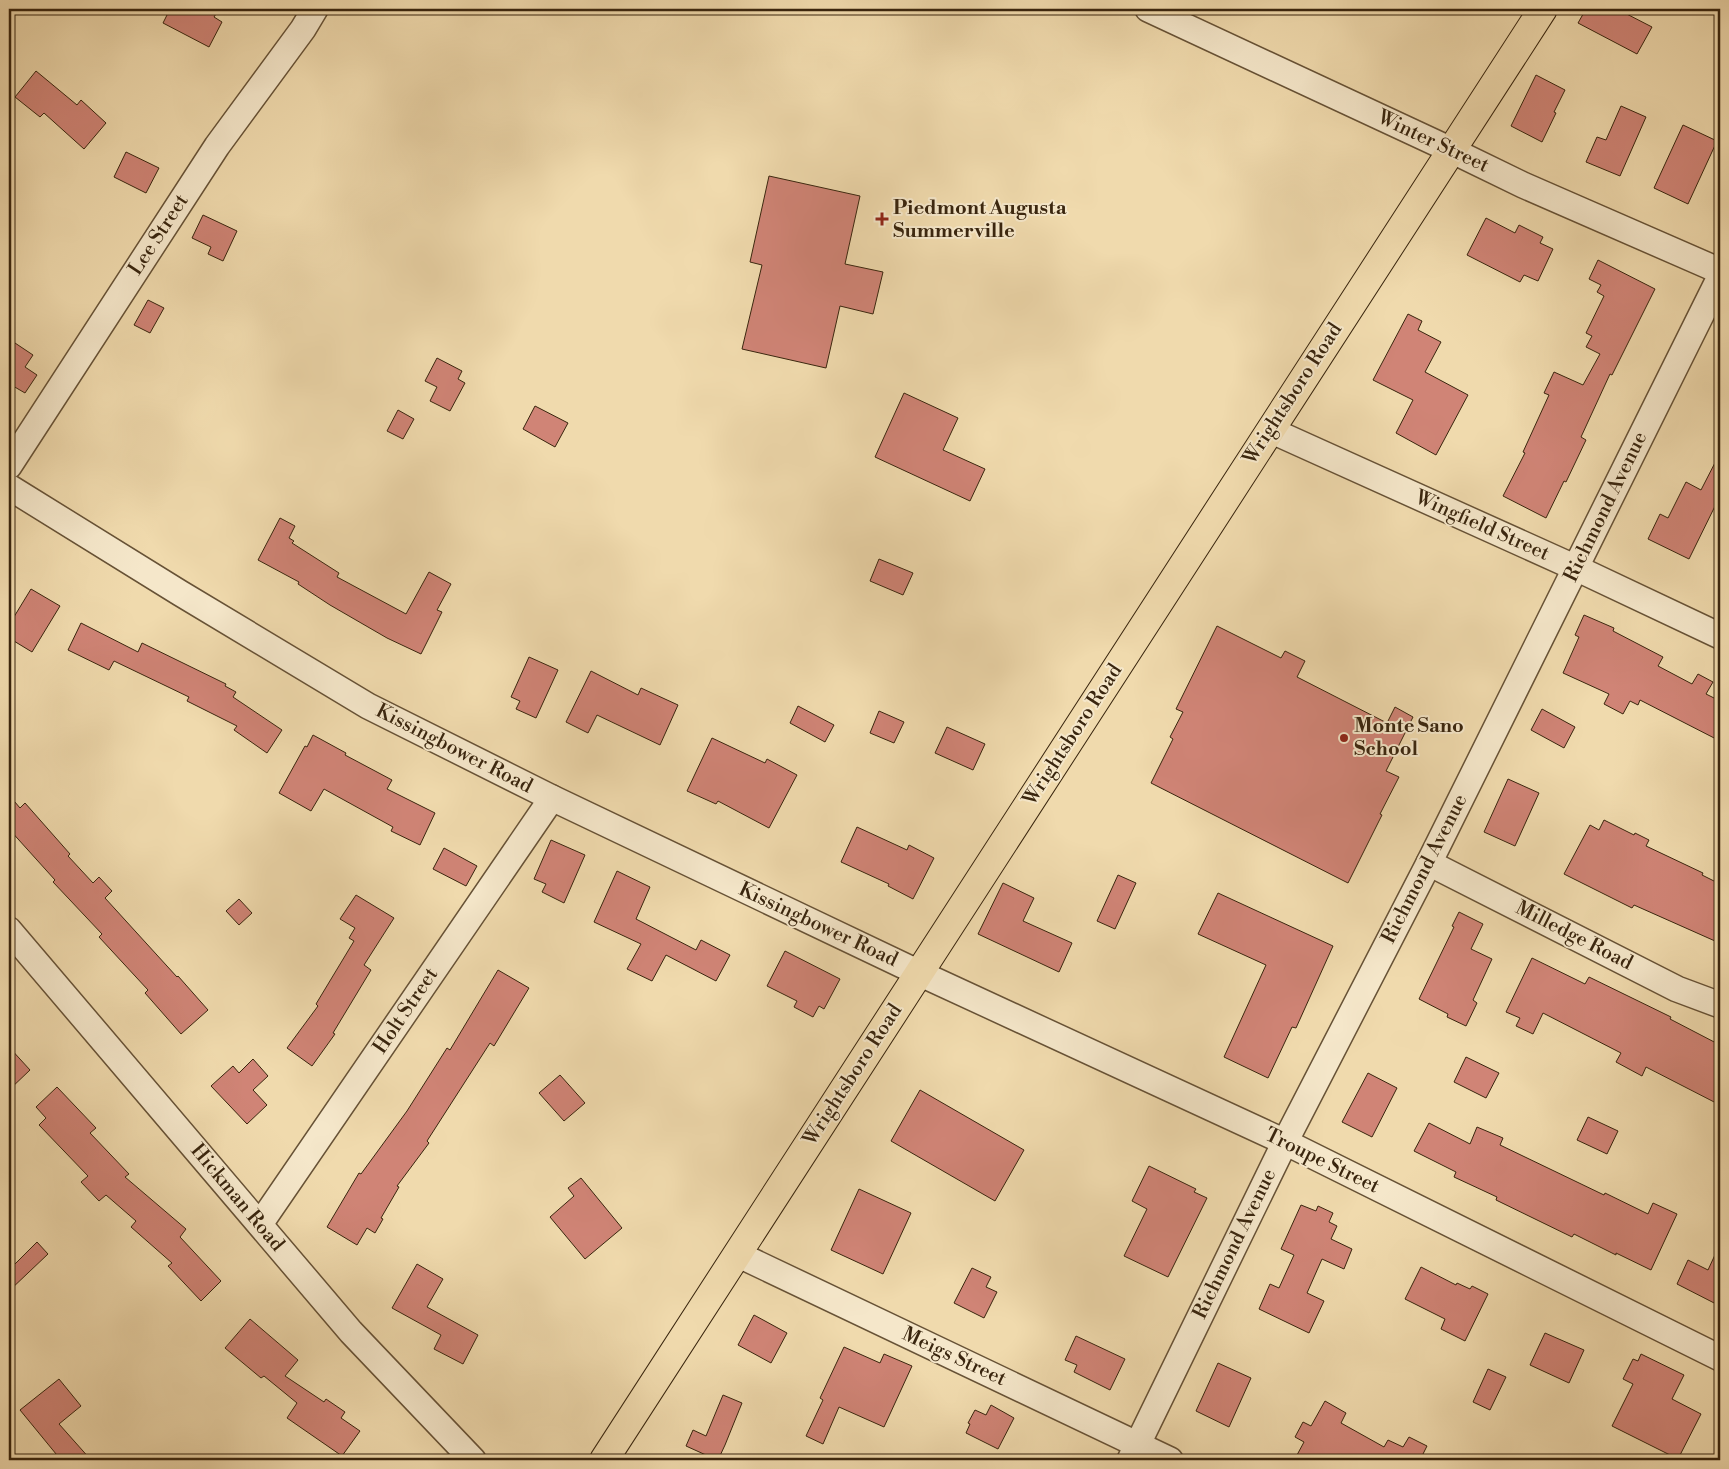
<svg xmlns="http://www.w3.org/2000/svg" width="1729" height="1469" viewBox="0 0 1729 1469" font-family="'Libre Bodoni',serif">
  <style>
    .building { fill: #d08476; stroke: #39250e }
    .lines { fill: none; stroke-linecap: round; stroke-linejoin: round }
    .minor-casing { stroke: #675236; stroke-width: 28 }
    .major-casing { stroke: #39250e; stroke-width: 30 }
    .minor { stroke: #f5e7ca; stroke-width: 25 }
    .major { stroke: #f0daad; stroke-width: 28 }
    .poi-dot { fill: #8f2418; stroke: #f5e7ca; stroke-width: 2 }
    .labels { text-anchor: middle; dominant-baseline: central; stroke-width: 4; stroke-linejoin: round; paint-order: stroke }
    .street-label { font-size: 20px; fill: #39250e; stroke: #f5e7ca }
    .poi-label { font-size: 20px; font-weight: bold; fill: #39250e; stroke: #f5e7ca; text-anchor: start }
  </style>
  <rect width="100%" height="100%" fill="#f0daad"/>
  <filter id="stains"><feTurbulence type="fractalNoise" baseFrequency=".004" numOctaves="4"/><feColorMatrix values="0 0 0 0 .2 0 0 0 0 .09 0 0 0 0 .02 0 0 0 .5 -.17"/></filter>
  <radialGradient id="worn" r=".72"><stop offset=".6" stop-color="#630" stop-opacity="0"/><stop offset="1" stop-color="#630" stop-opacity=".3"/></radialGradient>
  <!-- building -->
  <g class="building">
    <path d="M170,9H219L214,17L222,22L209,47L163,23Z"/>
    <path d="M1586,9H1617L1652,27L1637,54L1578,23Z"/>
    <path d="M36,71L77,105L81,100L106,123L84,149L44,113L40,117L15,97Z"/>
    <path d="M1536,75L1565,90L1554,112L1556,113L1542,142L1511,126Z"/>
    <path d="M1621,106L1646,117L1620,176L1586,162L1597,137L1606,140Z"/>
    <path d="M1683,125L1717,141L1688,204L1654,188Z"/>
    <path d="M126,152L159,168L146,193L114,177Z"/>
    <path d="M769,176L860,196L845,264L883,272L873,314L840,306L826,368L742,349L762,265L750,262Z"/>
    <path d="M203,215L237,231L223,261L208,254L211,247L192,238Z"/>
    <path d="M1486,218L1515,233L1519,225L1543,237L1540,243L1553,249L1538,281L1524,275L1520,282L1467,255Z"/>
    <path d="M1598,260L1655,289L1612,375L1610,374L1581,437L1586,440L1566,482L1564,481L1546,518L1503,496L1525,453L1523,452L1549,395L1544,393L1554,372L1583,385L1600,354L1586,347L1592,336L1586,333L1604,296L1597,292L1601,285L1589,279Z"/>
    <path d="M148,300L164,308L150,333L134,325Z"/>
    <path d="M1408,314L1422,321L1418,330L1441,342L1425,372L1468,395L1436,455L1396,433L1413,400L1373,380Z"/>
    <path d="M15,343L33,355L25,367L37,375L25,393L13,386L9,392V355Z"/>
    <path d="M437,358L462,371L458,379L465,383L450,411L430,401L437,387L425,381Z"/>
    <path d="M904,393L958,418L943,450L985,469L970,501L875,457Z"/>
    <path d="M535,406L568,423L555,447L523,429Z"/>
    <path d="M398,410L414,419L403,439L387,431Z"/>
    <path d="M1720,453V496L1689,559L1648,539L1660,514L1668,518L1686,482L1701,490Z"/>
    <path d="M280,518L295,526L289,538L294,541L292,543L339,573L337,577L406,614L429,572L451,584L437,610L442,612L421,654L387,638L330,605L298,584L299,582L258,560Z"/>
    <path d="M879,559L913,573L903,595L870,581Z"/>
    <path d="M31,589L60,606L32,652L9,638V625Z"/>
    <path d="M1584,615L1614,628L1613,631L1663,657L1658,666L1692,684L1698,674L1713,682L1706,694L1720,701V741L1640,700L1638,705L1630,701L1623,714L1604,704L1609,694L1563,673L1579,637L1575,635Z"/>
    <path d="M81,623L138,652L142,643L226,684L225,686L236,692L233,697L282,730L267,753L234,730L237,726L187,701L189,697L114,661L109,670L68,650Z"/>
    <path d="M1217,626L1281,658L1285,651L1305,661L1297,677L1387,723L1395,707L1413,717L1386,771L1399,777L1380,814L1382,815L1348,883L1151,783L1173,739L1170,737L1183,712L1176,709Z"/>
    <path d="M529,657L558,670L536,718L516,709L520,701L511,697Z"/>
    <path d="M591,671L638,695L641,688L678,705L660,745L597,715L588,733L566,722Z"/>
    <path d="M798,706L834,725L825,742L790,723Z"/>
    <path d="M1542,709L1575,727L1564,748L1531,730Z"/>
    <path d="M879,711L904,722L894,743L870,733Z"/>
    <path d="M947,727L985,744L973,770L935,753Z"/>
    <path d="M313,735L346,753L345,755L392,780L387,789L435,813L420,845L391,831L393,827L324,789L311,811L279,793L305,746L307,747Z"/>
    <path d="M712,738L765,763L767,759L797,775L769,828L718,801L716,804L687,791Z"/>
    <path d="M1508,779L1539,793L1515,846L1484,832Z"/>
    <path d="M9,795L20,808L25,803L70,854L68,856L93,883L99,877L112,891L105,898L177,977L178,976L208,1010L181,1034L145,993L148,990L99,937L102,934L53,882L55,880L9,829Z"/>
    <path d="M1604,820L1634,835L1635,833L1649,840L1646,846L1703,873L1702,875L1720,884V930L1715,941L1634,905L1632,908L1564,874L1590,825L1599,830Z"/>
    <path d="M857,827L907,850L909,845L934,858L913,899L888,886L889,884L841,862Z"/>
    <path d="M551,840L585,855L564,903L542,892L546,884L534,879Z"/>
    <path d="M444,848L477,866L466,886L433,869Z"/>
    <path d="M617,871L650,887L636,919L696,950L701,940L730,955L716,981L666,955L652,981L627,969L641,944L594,922Z"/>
    <path d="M1118,875L1136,883L1115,929L1097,921Z"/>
    <path d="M1003,883L1034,898L1023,921L1072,943L1059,972L978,934Z"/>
    <path d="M1218,893L1333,946L1296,1028L1292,1027L1268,1078L1224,1057L1266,965L1198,934Z"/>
    <path d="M356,895L394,918L364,965L371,970L333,1033L335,1034L312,1066L287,1048L318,1006L316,1004L354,941L349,938L355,928L340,919Z"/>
    <path d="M239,899L252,913L239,925L226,911Z"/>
    <path d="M1459,912L1483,924L1471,949L1492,959L1473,1000L1477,1003L1466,1026L1447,1017L1448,1014L1419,999L1454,927L1452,926Z"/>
    <path d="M785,951L840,979L824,1009L819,1006L813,1017L794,1007L797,1001L767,986Z"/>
    <path d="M1532,958L1585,984L1589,977L1671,1017L1670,1019L1720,1045V1105L1646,1067L1642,1076L1616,1062L1621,1053L1543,1013L1533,1034L1516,1026L1520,1018L1506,1012Z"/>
    <path d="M498,970L529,988L494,1046L490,1043L427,1141L429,1143L397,1186L399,1187L381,1218L383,1219L375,1233L367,1228L357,1245L327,1227L359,1173L361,1174L407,1111L447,1048L450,1050Z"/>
    <path d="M9,1047L30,1070L9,1090Z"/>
    <path d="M1466,1057L1499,1073L1486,1098L1454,1082Z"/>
    <path d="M253,1059L268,1076L253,1090L267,1105L247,1124L211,1086L233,1066L239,1073Z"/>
    <path d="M1368,1073L1397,1088L1372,1137L1342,1122Z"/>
    <path d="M560,1075L585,1103L564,1121L539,1093Z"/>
    <path d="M57,1087L96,1128L90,1133L129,1174L125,1177L186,1229L180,1237L221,1281L201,1301L168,1266L172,1263L131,1227L136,1221L106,1195L99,1201L81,1182L88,1176L39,1125L46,1118L36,1107Z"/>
    <path d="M920,1090L1024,1150L995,1201L891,1141Z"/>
    <path d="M1588,1117L1618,1131L1607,1154L1577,1140Z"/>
    <path d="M1429,1123L1470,1144L1477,1127L1503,1138L1500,1145L1604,1195L1605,1193L1648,1214L1653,1203L1677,1214L1651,1270L1616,1253V1255L1574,1234L1572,1237L1496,1200L1497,1197L1454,1177L1456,1172L1414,1151Z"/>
    <path d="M1149,1166L1196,1189L1194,1192L1207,1198L1168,1277L1124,1256L1147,1209L1132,1201Z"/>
    <path d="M581,1178L622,1228L585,1259L550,1217L574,1196L568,1188Z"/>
    <path d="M859,1189L911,1213L883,1274L831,1250Z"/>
    <path d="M1301,1205L1316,1211L1318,1206L1333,1213L1329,1222L1337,1226L1331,1239L1352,1249L1344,1269L1322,1259L1307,1293L1324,1301L1309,1333L1259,1309L1270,1284L1279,1288L1294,1255L1281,1249Z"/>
    <path d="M37,1242L48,1254L9,1291V1270Z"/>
    <path d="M1720,1244V1306L1677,1284L1688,1260L1708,1270Z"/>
    <path d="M417,1264L443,1279L427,1307L478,1335L463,1364L434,1349L441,1335L392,1308Z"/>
    <path d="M1421,1267L1456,1285L1457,1283L1470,1289L1472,1286L1488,1294L1465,1341L1441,1329L1445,1319L1405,1299Z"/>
    <path d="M972,1268L991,1277L986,1287L997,1292L984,1318L954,1303Z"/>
    <path d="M754,1315L787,1333L771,1363L738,1345Z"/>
    <path d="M250,1319L298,1360L285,1376L324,1402L326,1399L345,1412L341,1418L360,1431L342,1456L287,1418L297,1403L264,1376L261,1378L225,1348Z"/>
    <path d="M1545,1333L1584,1350L1569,1383L1530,1365Z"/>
    <path d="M1076,1336L1125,1359L1110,1390L1074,1372L1077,1365L1065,1360Z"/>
    <path d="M844,1347L880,1363L884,1354L912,1366L884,1427L839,1407L823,1444L806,1436L823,1400L820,1398Z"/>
    <path d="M1641,1354L1684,1375L1672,1399L1701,1414L1678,1459L1612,1426L1633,1384L1623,1379L1633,1359L1638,1361Z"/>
    <path d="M1218,1363L1251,1378L1229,1427L1196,1411Z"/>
    <path d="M1488,1369L1506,1377L1490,1410L1473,1402Z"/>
    <path d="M59,1379L81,1406L59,1424L91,1460H61L20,1410Z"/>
    <path d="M723,1395L742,1403L725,1445L718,1460H717L686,1446L693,1430L706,1436Z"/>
    <path d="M1325,1401L1346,1413L1341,1423L1384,1447L1388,1440L1403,1447L1409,1437L1427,1446L1422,1456L1430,1460H1308L1297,1455L1304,1442L1295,1437L1303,1422L1311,1426Z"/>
    <path d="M991,1405L1014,1418L998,1449L966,1433L970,1424L968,1423L975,1410L986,1415Z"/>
  </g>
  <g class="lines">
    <!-- minor casing -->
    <g class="minor-casing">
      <g id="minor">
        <path d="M1148,9L1451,150L1523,185L1720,271"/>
        <path d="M1270,430L1576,568L1720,636"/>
        <path d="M9,466L217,146L303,29L315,9"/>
        <path d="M9,487L180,593L368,706L552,798L919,973L1285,1142L1720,1358"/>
        <path d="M1429,863L1677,989L1720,1005"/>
        <path d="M9,930L351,1332L473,1460"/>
        <path d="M260,1224L552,798"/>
        <path d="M737,1254L1170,1460"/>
        <path d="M1130,1460L1285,1142L1429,863L1720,277"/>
      </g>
    </g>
    <!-- major casing -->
    <g class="major-casing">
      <path id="major" d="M604,1460L1543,9"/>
    </g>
    <!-- minor -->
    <use href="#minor" class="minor"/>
    <!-- major -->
    <use href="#major" class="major"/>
  </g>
  <!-- markers -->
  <g class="poi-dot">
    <path d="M879.5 211.5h5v5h5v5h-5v5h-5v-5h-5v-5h5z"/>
    <circle cx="1344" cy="738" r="5"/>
  </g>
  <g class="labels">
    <!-- street labels -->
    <g class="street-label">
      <text transform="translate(1433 142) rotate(25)">Winter Street</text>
      <text transform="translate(159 235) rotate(-57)">Lee Street</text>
      <text transform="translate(1293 394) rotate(-57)">Wrightsboro Road</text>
      <text transform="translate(1606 507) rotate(-64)">Richmond Avenue</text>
      <text transform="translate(1482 526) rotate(24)">Wingfield Street</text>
      <text transform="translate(1073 735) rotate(-57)">Wrightsboro Road</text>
      <text transform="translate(454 749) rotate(27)">Kissingbower Road</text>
      <text transform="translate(1425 869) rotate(-63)">Richmond Avenue</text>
      <text transform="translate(818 925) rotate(25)">Kissingbower Road</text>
      <text transform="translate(1574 936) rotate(27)">Milledge Road</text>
      <text transform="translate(406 1011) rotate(-56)">Holt Street</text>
      <text transform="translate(853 1075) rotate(-57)">Wrightsboro Road</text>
      <text transform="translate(1322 1161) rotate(26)">Troupe Street</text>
      <text transform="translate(237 1198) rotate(50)">Hickman Road</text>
      <text transform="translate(1235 1244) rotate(-64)">Richmond Avenue</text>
      <text transform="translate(954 1357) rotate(25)">Meigs Street</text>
    </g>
    <!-- poi labels -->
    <g class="poi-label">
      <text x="893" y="208">Piedmont Augusta<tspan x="893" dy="23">Summerville</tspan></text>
      <text x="1354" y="726">Monte Sano<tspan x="1354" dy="23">School</tspan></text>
    </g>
  </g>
  <!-- margin -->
  <rect width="1729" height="1469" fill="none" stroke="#f0daad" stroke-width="30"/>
  <rect x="10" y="10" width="1709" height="1449" fill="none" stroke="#39250e" stroke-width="2.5"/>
  <rect x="15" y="15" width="1699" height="1439" fill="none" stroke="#39250e"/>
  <rect width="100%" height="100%" filter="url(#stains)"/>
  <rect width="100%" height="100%" fill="url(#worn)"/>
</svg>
